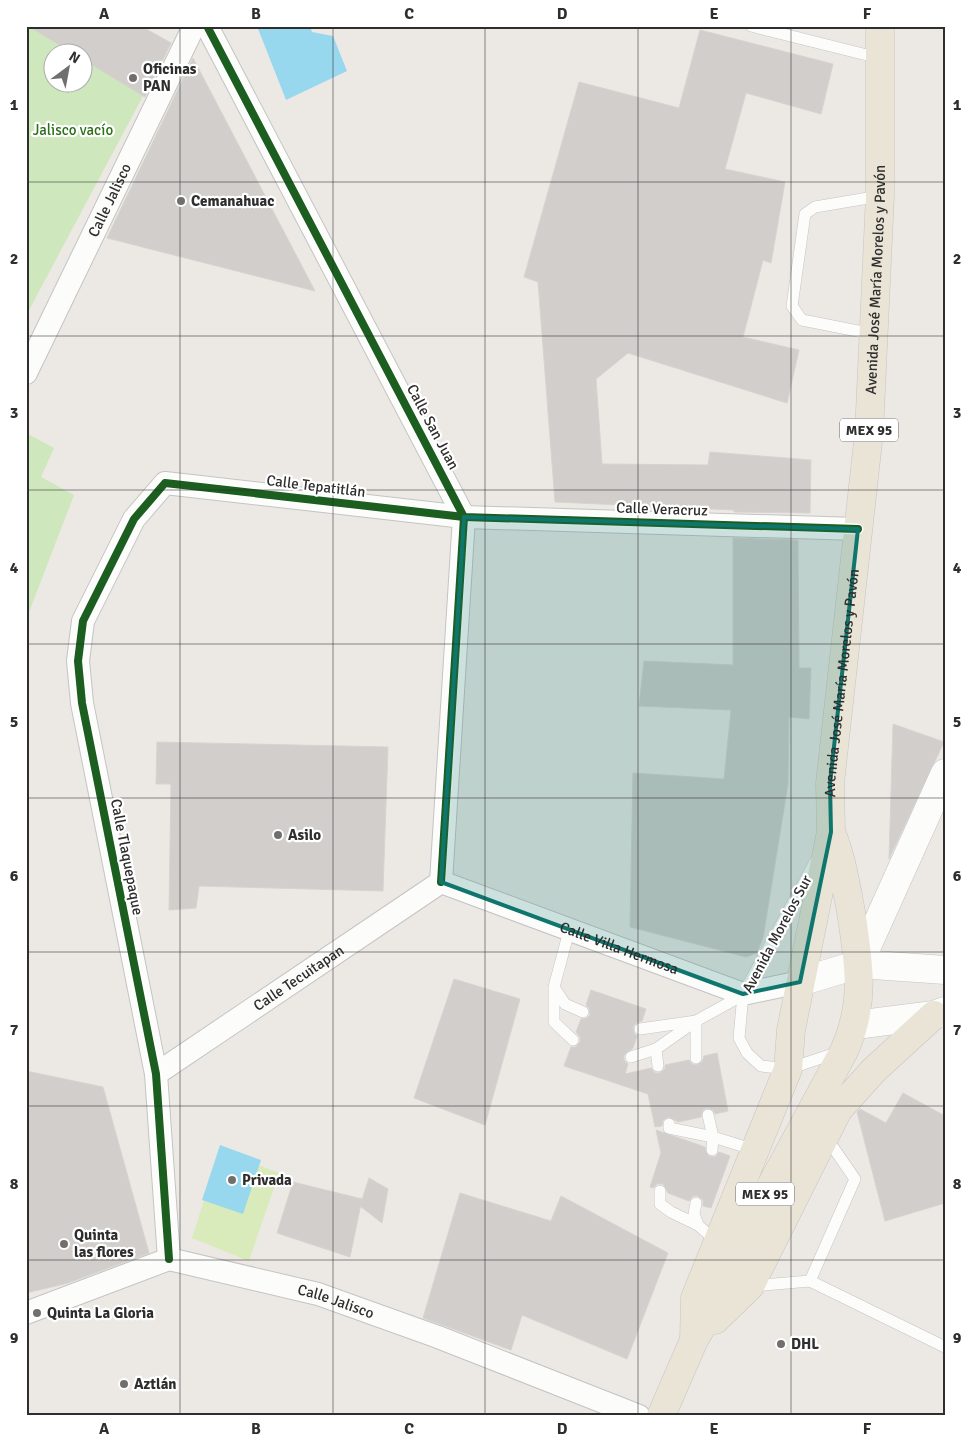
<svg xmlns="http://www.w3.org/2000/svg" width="971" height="1442" viewBox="0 0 971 1442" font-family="Signika,sans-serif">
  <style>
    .green { fill: #cee7bc }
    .pitch { fill: #d9ebba }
    .water { fill: #97d8ee }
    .building { fill: #d1cecb; stroke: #d7d4d0 }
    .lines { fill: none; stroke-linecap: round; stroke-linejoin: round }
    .service-casing { stroke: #c5c4c5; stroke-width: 12 }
    .minor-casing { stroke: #c5c4c5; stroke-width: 24 }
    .tertiary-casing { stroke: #c5c4c5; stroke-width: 29 }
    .primary-casing { stroke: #c6c5c4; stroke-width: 29 }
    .service { stroke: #fcfcfb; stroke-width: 11 }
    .minor { stroke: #fcfcfb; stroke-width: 22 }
    .tertiary { stroke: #fcfcfb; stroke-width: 28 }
    .primary { stroke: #e9e4d5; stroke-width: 28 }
    .cycleway-casing { stroke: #fff; stroke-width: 11 }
    .cycleway { stroke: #1b5e20; stroke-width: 8 }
    .marked { fill: #0f766e; fill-opacity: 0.2; stroke: #0f766e; stroke-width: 4; stroke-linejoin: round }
    .grid { fill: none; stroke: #2e2e2e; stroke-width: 1; stroke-opacity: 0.55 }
    .poi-dot { fill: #706f6e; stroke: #fff; stroke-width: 2 }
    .labels { text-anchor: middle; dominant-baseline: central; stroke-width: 4.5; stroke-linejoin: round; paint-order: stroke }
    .shield { fill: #fff; stroke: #6d6d6d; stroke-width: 1 }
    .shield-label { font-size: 14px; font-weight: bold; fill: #2e2e2e }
    .poi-label { font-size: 15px; font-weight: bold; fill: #2e2e2e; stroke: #fff; text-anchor: start }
    .park-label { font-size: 15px; fill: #2c6f19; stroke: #fff }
    .street-label { font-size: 15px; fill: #2e2e2e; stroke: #fff }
    .neatline { fill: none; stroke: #2e2e2e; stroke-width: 2 }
    .grid-label { font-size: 16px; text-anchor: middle; font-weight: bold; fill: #2e2e2e }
  </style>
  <rect width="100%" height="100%" fill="#ece8e4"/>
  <!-- green -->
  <g class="green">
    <path d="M26,26L78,52H52V82H82L83,55L115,73L143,96L28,312Z"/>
    <path d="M26,433L54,448L41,477L74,495L26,620Z"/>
  </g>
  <!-- pitch -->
  <path class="pitch" d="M220,1150L279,1173L249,1261L192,1238Z"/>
  <!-- water -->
  <g class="water">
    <path d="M257,26H310L312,32L333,36L347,71L286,100Z"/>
    <path d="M220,1145L261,1160L243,1214L202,1200Z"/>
  </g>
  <!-- building -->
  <g class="building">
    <path d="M28,26H141L171,43L145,97L82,59V52H71Z"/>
    <path d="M700,30L833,64L821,114L746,93L725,169L785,182L771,263L763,260L743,337L799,350L787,403L628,353L596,379L602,464L708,465L710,452L811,460L810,513L734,512V510L555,502L538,282L524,277L579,82L679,108Z"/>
    <path d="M193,58L315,291L107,238Z"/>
    <path d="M733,538L798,540L799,668H811L809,719L789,717L788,784L763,938L757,953L746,957L630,927L633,773L724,779L731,710L639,706L644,661L733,665Z"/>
    <path d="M893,724L944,742L889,859Z"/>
    <path d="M157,742L388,747L383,891L199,886L196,908L169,910L171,784H156Z"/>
    <path d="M454,979L520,999L485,1125L414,1098Z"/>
    <path d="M591,990L646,1009L642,1021L636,1023L633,1027L634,1033L637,1036L633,1048L624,1055V1060L628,1064L625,1074L651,1068L655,1073H659L665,1069V1065L689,1060L692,1064L696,1065L702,1062L704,1056L717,1053L728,1111L715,1114L713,1110L707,1108L703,1110L701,1117L678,1122L669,1117L663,1120L662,1126L655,1127L648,1094L564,1066L571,1047H576L580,1042V1037L576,1032L581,1019L587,1018L590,1015L589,1008L586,1005Z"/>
    <path d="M26,1071L103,1087L149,1253L68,1283L26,1293Z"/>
    <path d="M903,1093L945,1116V1203L885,1221L857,1112L860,1109L886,1123Z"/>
    <path d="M656,1130L705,1147L708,1156L715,1157L719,1152L730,1156L711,1208L703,1206V1200L698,1196H693L689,1201L668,1193L663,1184H657L653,1188L650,1187L661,1153Z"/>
    <path d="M369,1178L388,1189L382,1223L360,1206Z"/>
    <path d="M293,1182L362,1199L350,1257L277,1233Z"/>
    <path d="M460,1193L551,1221L561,1196L668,1253L627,1359L522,1315L511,1350L423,1318Z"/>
  </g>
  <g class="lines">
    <!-- service casing -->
    <g class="service-casing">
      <g id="service">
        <path d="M751,26L879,58"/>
        <path d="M873,334L802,320L792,306L805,214L815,207L880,196"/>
        <path d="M815,862L743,994L739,1038L747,1053L761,1066L788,1069L839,1052"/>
        <path d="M569,931L554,987L565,1004L583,1012"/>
        <path d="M554,989V1022L573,1040"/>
        <path d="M696,1021V1058"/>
        <path d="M640,1029L696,1021L743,995"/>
        <path d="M656,1049L658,1066"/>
        <path d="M631,1057L656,1049L693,1023"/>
        <path d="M708,1115L713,1137L755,1150"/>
        <path d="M669,1124V1128L713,1137L712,1150"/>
        <path d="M660,1191V1204L671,1212L698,1225L718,1243"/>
        <path d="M696,1203L694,1214L698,1225"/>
        <path d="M810,1281L945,1347"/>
        <path d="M752,1286L810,1281L855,1179L826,1137"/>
      </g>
    </g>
    <!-- minor casing -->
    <g class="minor-casing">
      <g id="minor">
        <path d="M207,26L464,517L441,882"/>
        <path id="s1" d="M26,373L194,26"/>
        <path id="s2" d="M441,882L743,994L800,982"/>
        <path id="s3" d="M156,1074L441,882"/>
        <path d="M169,1259L156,1074L82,703L78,661L83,621L134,519L165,483L464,517L858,529"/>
        <path id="s4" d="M26,1313L169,1259L318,1294L438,1337L639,1416"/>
      </g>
    </g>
    <!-- tertiary casing -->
    <g class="tertiary-casing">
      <g id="tertiary">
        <path d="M859,964L945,773"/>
        <path d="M800,982L859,964L945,970"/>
        <path d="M855,1025L934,1015L945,1011"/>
      </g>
    </g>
    <!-- primary casing -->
    <g class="primary-casing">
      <g id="primary">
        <path d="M715,1320L750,1286L838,1110L874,1070L934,1015"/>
        <path id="s5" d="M694,1340L695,1298L788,1069L791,1030L831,832L830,783L869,433L880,196V26"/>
        <path d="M661,1416L694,1340L716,1302L734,1266L753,1219L844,1051C866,1003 859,963 851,912C846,885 842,860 832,834"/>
      </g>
    </g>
    <!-- service -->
    <use href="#service" class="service"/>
    <!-- minor -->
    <use href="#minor" class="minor"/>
    <!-- tertiary -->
    <use href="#tertiary" class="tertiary"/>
    <!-- primary -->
    <use href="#primary" class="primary"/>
    <!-- cycleway casing -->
    <g class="cycleway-casing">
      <g id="cycleway">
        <path d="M207,26L464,517L441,882"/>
        <path d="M169,1259L156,1074L82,703L78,661L83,621L134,519L165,483L464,517L858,529"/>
      </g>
    </g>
    <!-- cycleway -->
    <use href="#cycleway" class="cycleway"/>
  </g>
  <!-- marked area -->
  <path class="marked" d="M464,517L858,529L830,783L831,832L800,982L743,994L441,882Z"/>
  <!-- grid -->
  <path class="grid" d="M180,26V1416M333,26V1416M485,26V1416M638,26V1416M791,26V1416M26,182H945M26,336H945M26,490H945M26,644H945M26,798H945M26,952H945M26,1106H945M26,1260H945"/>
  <!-- markers -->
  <g class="poi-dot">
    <circle cx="133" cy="78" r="5"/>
    <circle cx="181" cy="201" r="5"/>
    <circle cx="278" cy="835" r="5"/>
    <circle cx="232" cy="1180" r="5"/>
    <circle cx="64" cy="1244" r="5"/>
    <circle cx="37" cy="1313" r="5"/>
    <circle cx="781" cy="1344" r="5"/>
    <circle cx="124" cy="1384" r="5"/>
  </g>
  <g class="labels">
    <!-- shield labels -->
    <g class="shield">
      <rect x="840" y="418.5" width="58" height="23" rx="4"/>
      <rect x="736" y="1182.5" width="58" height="23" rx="4"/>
    </g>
    <g class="shield-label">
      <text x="869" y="430">MEX 95</text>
      <text x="765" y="1194">MEX 95</text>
    </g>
    <!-- poi labels -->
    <g class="poi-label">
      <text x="143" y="69">Oficinas<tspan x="143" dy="17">PAN</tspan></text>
      <text x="191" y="201">Cemanahuac</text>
      <text x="288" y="835">Asilo</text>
      <text x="242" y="1180">Privada</text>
      <text x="74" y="1235">Quinta<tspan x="74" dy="17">las flores</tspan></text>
      <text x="47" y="1313">Quinta La Gloria</text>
      <text x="791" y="1344">DHL</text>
      <text x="134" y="1384">Aztlán</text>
    </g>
    <!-- park labels -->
    <g class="park-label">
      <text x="73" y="130">Jalisco vacío</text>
    </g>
    <!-- street labels -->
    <g class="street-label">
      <text stroke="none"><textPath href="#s1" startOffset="192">Calle Jalisco</textPath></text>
      <text stroke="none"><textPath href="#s5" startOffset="1085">Avenida José María Morelos y Pavón</textPath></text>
      <text transform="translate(433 427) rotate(62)">Calle San Juan</text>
      <text transform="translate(316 486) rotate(7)">Calle Tepatitlán</text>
      <text transform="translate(662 509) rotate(2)">Calle Veracruz</text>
      <text stroke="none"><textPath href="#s5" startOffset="680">Avenida José María Morelos y Pavón</textPath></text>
      <text transform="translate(127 857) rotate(79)">Calle Tlaquepaque</text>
      <text transform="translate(777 934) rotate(-62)">Avenida Morelos Sur</text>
      <text stroke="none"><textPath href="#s2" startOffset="190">Calle Villa Hermosa</textPath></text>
      <text stroke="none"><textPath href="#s3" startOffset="172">Calle Tecuitapan</textPath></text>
      <text stroke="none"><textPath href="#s4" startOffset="325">Calle Jalisco</textPath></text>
    </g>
  </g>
  <!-- border -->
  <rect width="971" height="1442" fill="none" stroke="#ffffff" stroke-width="55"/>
  <!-- north arrow -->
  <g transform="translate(68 68) rotate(32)"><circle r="24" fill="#ffffff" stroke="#ababab"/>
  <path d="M0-4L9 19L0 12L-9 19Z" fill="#706f6e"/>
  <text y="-8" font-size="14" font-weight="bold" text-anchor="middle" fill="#2e2e2e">N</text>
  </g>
  <rect x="28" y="28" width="916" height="1386" class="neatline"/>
  <g class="grid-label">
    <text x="104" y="19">A</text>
    <text x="256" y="19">B</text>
    <text x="409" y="19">C</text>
    <text x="562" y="19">D</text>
    <text x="714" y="19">E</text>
    <text x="867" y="19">F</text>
    <text x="14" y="110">1</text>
    <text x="957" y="110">1</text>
    <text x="14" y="264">2</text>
    <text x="957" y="264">2</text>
    <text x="14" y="418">3</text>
    <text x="957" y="418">3</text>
    <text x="14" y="573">4</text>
    <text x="957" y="573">4</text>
    <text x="14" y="727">5</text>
    <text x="957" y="727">5</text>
    <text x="14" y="881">6</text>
    <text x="957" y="881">6</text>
    <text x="14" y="1035">7</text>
    <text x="957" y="1035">7</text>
    <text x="14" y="1189">8</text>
    <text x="957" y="1189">8</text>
    <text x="14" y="1343">9</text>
    <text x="957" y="1343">9</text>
    <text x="104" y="1434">A</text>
    <text x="256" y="1434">B</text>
    <text x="409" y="1434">C</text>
    <text x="562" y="1434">D</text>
    <text x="714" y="1434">E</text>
    <text x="867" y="1434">F</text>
  </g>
</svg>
